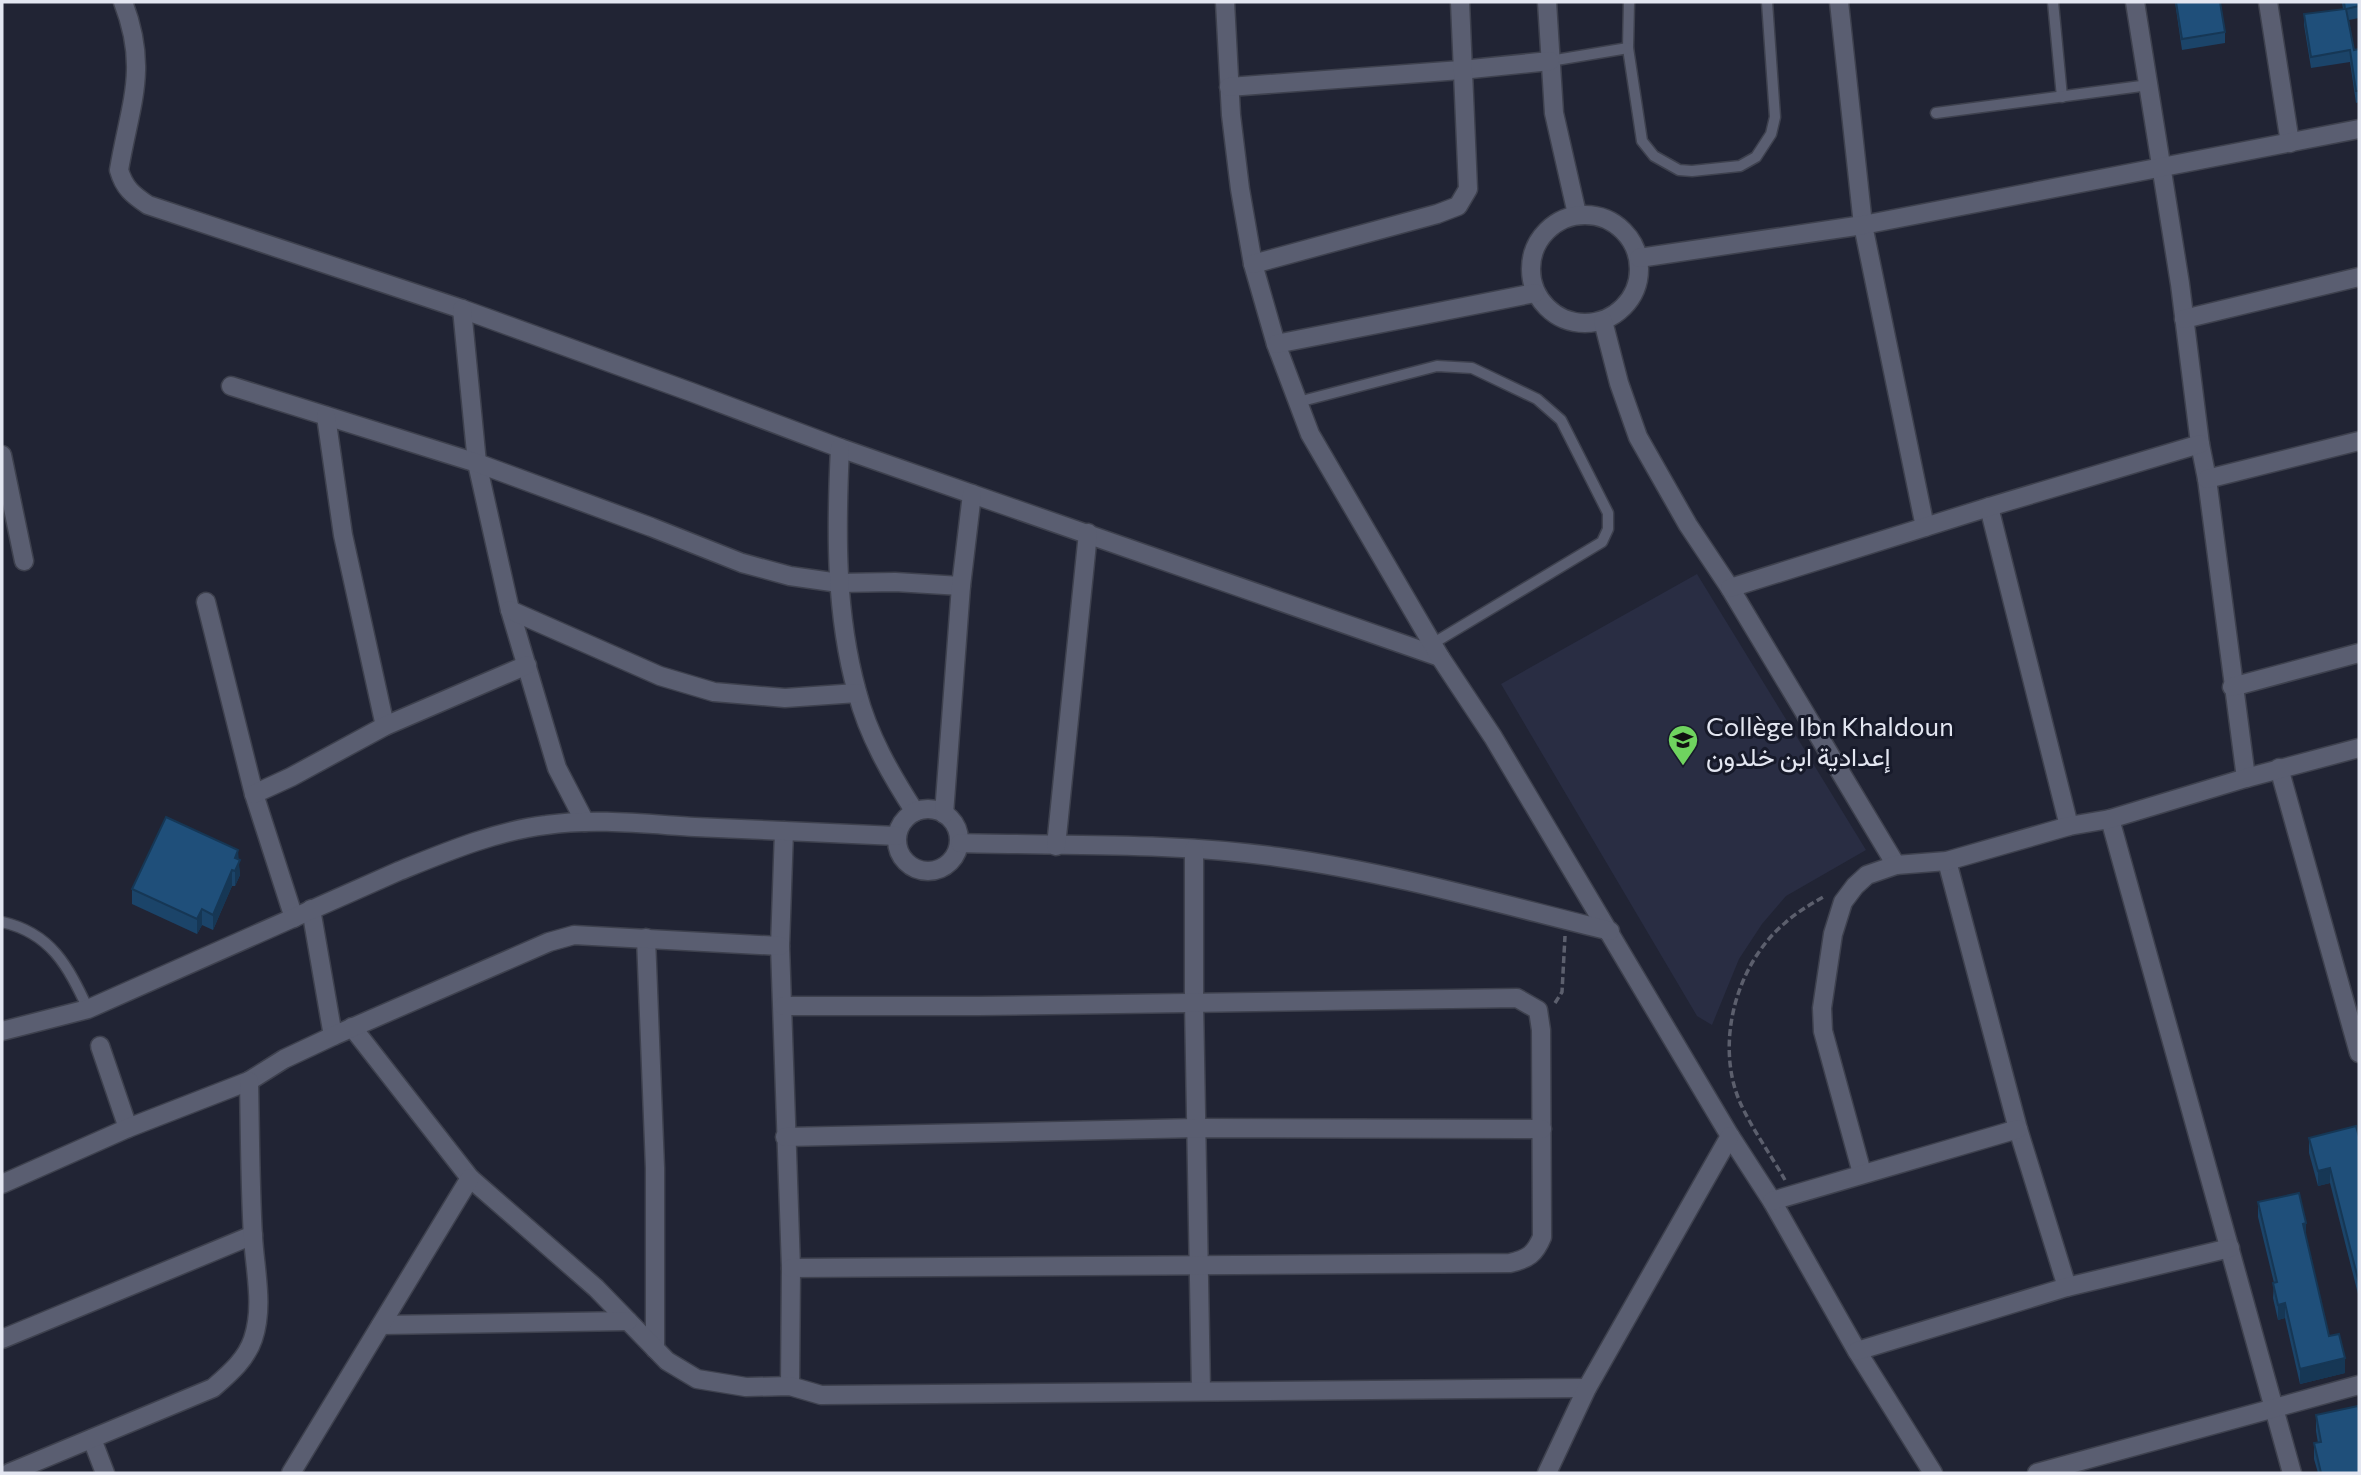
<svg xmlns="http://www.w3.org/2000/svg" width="2361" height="1475" viewBox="0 0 2361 1475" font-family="Commissioner,Vazirmatn,sans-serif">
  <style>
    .built { fill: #292d43 }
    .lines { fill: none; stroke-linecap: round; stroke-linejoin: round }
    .service-casing { stroke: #3e414e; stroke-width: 13 }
    .minor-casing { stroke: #3e414e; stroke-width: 21 }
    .path { stroke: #5c5f6d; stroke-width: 3.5; stroke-dasharray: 7 3.5; stroke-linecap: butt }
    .service { stroke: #5a5e71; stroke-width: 10 }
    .minor { stroke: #5a5e71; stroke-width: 18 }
    .wall { fill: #1b4469 }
    .shaded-wall { fill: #163755 }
    .building { fill: #1f4f7a; stroke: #163755; stroke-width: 2 }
    .labels { text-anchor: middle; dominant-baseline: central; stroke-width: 6; stroke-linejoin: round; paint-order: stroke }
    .poi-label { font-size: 26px; fill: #e3e6f1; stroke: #171a2a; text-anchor: start }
  </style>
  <rect width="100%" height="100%" fill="#212434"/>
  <!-- built -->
  <path class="built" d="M1697,574L1866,850L1786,896L1762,924L1739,959L1712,1025L1697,1016L1501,684Z"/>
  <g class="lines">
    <!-- service casing -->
    <g class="service-casing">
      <g id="service">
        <path d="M1629,2L1628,48L1642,141L1654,156L1679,170L1692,171L1740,166L1756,157L1771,134L1775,117L1767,2"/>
        <path d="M2053,2L2062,97"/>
        <path d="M1550,61L1628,48"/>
        <path d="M1936,113L2149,85"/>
        <path d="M1298,402L1437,366L1472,368L1537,399L1561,420L1608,513V529L1602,542L1432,644"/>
        <path d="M2,922C51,933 68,966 88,1009"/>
      </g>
    </g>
    <!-- minor casing -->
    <g class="minor-casing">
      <g id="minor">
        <path d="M123,2C149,69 130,104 119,170C124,188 133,195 148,205L462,309L691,392L840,448L1440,657"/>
        <path d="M1225,2L1231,115L1240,189L1253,264L1276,344L1310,434L1440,657L1493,737L1730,1136L1772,1201L1857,1351L1933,1473"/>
        <path d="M1547,2L1554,113L1577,214"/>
        <path d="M1839,2L1863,225L1925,527"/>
        <path d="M2135,2L2180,284L2200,444L2207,479L2246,778"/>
        <path d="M2268,2L2290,143"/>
        <path d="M1229,87L1461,70L1550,61"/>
        <circle cx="1585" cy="269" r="54"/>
        <path d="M1639,258L1863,225L2359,129"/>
        <path d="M1253,264L1437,214L1458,206L1468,189L1460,2"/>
        <path d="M462,309L477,463L510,610L557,768L585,822"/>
        <path d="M2184,319L2359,277"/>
        <path d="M1603,321L1619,383L1638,437L1688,525L1730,588L1896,865"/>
        <path d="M1276,344L1535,293"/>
        <path d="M231,386L477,463L651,527L742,563L790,576L839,583L895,582L961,586"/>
        <path d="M326,416L343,535L385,726"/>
        <path d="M840,448C836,530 835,613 857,692C868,735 891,775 915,812"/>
        <path d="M2,455L24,561"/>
        <path d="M2207,479L2359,441"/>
        <path d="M1989,507L2069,826"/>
        <path d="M1730,588L1989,507L2200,444"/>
        <path d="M206,602L254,794L294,918"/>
        <path d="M510,610L660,676L714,692L785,698L857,693"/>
        <path d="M2232,687L2359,653"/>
        <path d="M2279,768L2359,1053"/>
        <path d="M254,794L291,777L385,726L527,665"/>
        <circle cx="928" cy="840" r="31"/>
        <path d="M944,814L961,586L972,494"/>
        <path d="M2110,819L2292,1473"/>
        <path d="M784,831L780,946L791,1268L790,1386"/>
        <path d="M960,843C1065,846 1173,842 1278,857C1389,872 1500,904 1610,931"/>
        <path d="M1056,846L1088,533"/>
        <path d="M1194,849V1003L1201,1391"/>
        <path d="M1947,861L2018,1129L2067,1287"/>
        <path d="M311,909L333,1036"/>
        <path d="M646,938L655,1168V1349"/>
        <path d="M783,1006H978L1517,998L1538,1010L1541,1030L1542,1237C1535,1254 1528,1259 1510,1263L791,1268"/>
        <path d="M352,1027L470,1178L596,1288L667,1361L697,1379L746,1387L790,1386L821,1395L1587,1388"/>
        <path d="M2,1031L88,1009L399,871C446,852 496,831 546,825C595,818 646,824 695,827C763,830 830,833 897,836"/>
        <path d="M100,1046L128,1128"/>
        <path d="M785,1137L1197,1128L1542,1129"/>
        <path d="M1862,1173L1823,1031L1822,1008L1833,934L1843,902L1855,886L1867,875L1896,865L1947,861L2069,826L2110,819L2246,778L2359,748"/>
        <path d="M2,1184L128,1128L249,1081L284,1059L333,1036L549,942L574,935L780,946"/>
        <path d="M1772,1201L2018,1129"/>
        <path d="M381,1325L628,1321"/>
        <path d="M2,1339L253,1235"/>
        <path d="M1857,1351L2067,1287L2230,1248"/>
        <path d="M92,1439L105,1473"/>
        <path d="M9,1473L213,1388C229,1374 246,1360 253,1339C264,1307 255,1270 253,1237C250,1185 250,1133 249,1081"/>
        <path d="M291,1473L470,1178"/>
        <path d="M1547,1473L1587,1388L1730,1136"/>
        <path d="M2037,1473L2359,1385"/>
      </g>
    </g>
    <!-- path -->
    <g class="path">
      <path d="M1555,1003L1562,992L1565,936"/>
      <path d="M1785,1180C1771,1155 1750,1126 1739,1100C1715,1041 1737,963 1785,923C1797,912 1811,904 1825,896"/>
    </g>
    <!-- service -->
    <use href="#service" class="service"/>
    <!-- minor -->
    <use href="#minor" class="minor"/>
  </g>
  <!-- wall -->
  <g class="wall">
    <path d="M2175,2H2220L2225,32V43L2182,50Z"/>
    <path d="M2342,2H2359V18L2349,20L2354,50L2359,49V102L2356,103L2350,62L2311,68L2304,25V14L2343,9Z"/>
    <path d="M238,859L240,875L235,886H232L213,930L202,925L197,934L132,904V889Z"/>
    <path d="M2359,1137V1298L2330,1183L2318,1186L2309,1153V1138Z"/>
    <path d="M2258,1202L2306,1239L2329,1336L2345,1373L2300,1384L2285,1318L2278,1320L2273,1298L2274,1283L2258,1217Z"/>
    <path d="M2316,1415L2359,1473H2318L2314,1459V1443H2318L2316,1431Z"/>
  </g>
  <!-- shaded-wall -->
  <g class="shaded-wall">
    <path d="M238,850L240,875L235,886V858Z"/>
    <path d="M232,870V886L213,930V915Z"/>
    <path d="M202,909V925L197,934V919Z"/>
    <path d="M2330,1168V1183L2318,1186V1171Z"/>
    <path d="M2306,1223V1239L2303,1224Z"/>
    <path d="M2285,1303V1318L2278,1320V1305Z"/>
    <path d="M2345,1358V1373L2300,1384V1369Z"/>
  </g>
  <!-- building -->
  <g class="building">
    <path d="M2176,2H2220L2225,32L2182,39Z"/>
    <path d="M2344,2H2359V6L2346,9L2354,50L2359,49V91H2356L2350,50L2311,57L2304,14L2345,9Z"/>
    <path d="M166,817L238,850L235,858L240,860L235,871L232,870L213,915L202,909L197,919L132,889Z"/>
    <path d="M2356,1126L2359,1137V1283L2330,1168L2318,1171L2309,1138Z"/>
    <path d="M2299,1193L2306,1223L2303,1224L2329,1336L2339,1334L2345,1358L2300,1369L2285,1303L2278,1305L2273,1283L2277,1282L2258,1202Z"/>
    <path d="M2358,1406L2359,1411V1473H2321L2314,1443L2321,1442L2316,1415Z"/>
  </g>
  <!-- icons -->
  <defs>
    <g id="school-pin" transform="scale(1.575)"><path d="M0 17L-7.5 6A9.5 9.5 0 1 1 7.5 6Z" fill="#6fd35f" stroke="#171a2a"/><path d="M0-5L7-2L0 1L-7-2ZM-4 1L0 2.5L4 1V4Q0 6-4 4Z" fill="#111"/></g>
  </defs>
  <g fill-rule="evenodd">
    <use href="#school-pin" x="1683" y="740"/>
  </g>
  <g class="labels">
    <!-- poi labels -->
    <g class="poi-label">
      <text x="1706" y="725">Collège Ibn Khaldoun<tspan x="1706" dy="30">إعدادية ابن خلدون</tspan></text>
    </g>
  </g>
  <!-- border -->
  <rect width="2361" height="1475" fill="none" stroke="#e3e6f1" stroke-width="7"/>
</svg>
